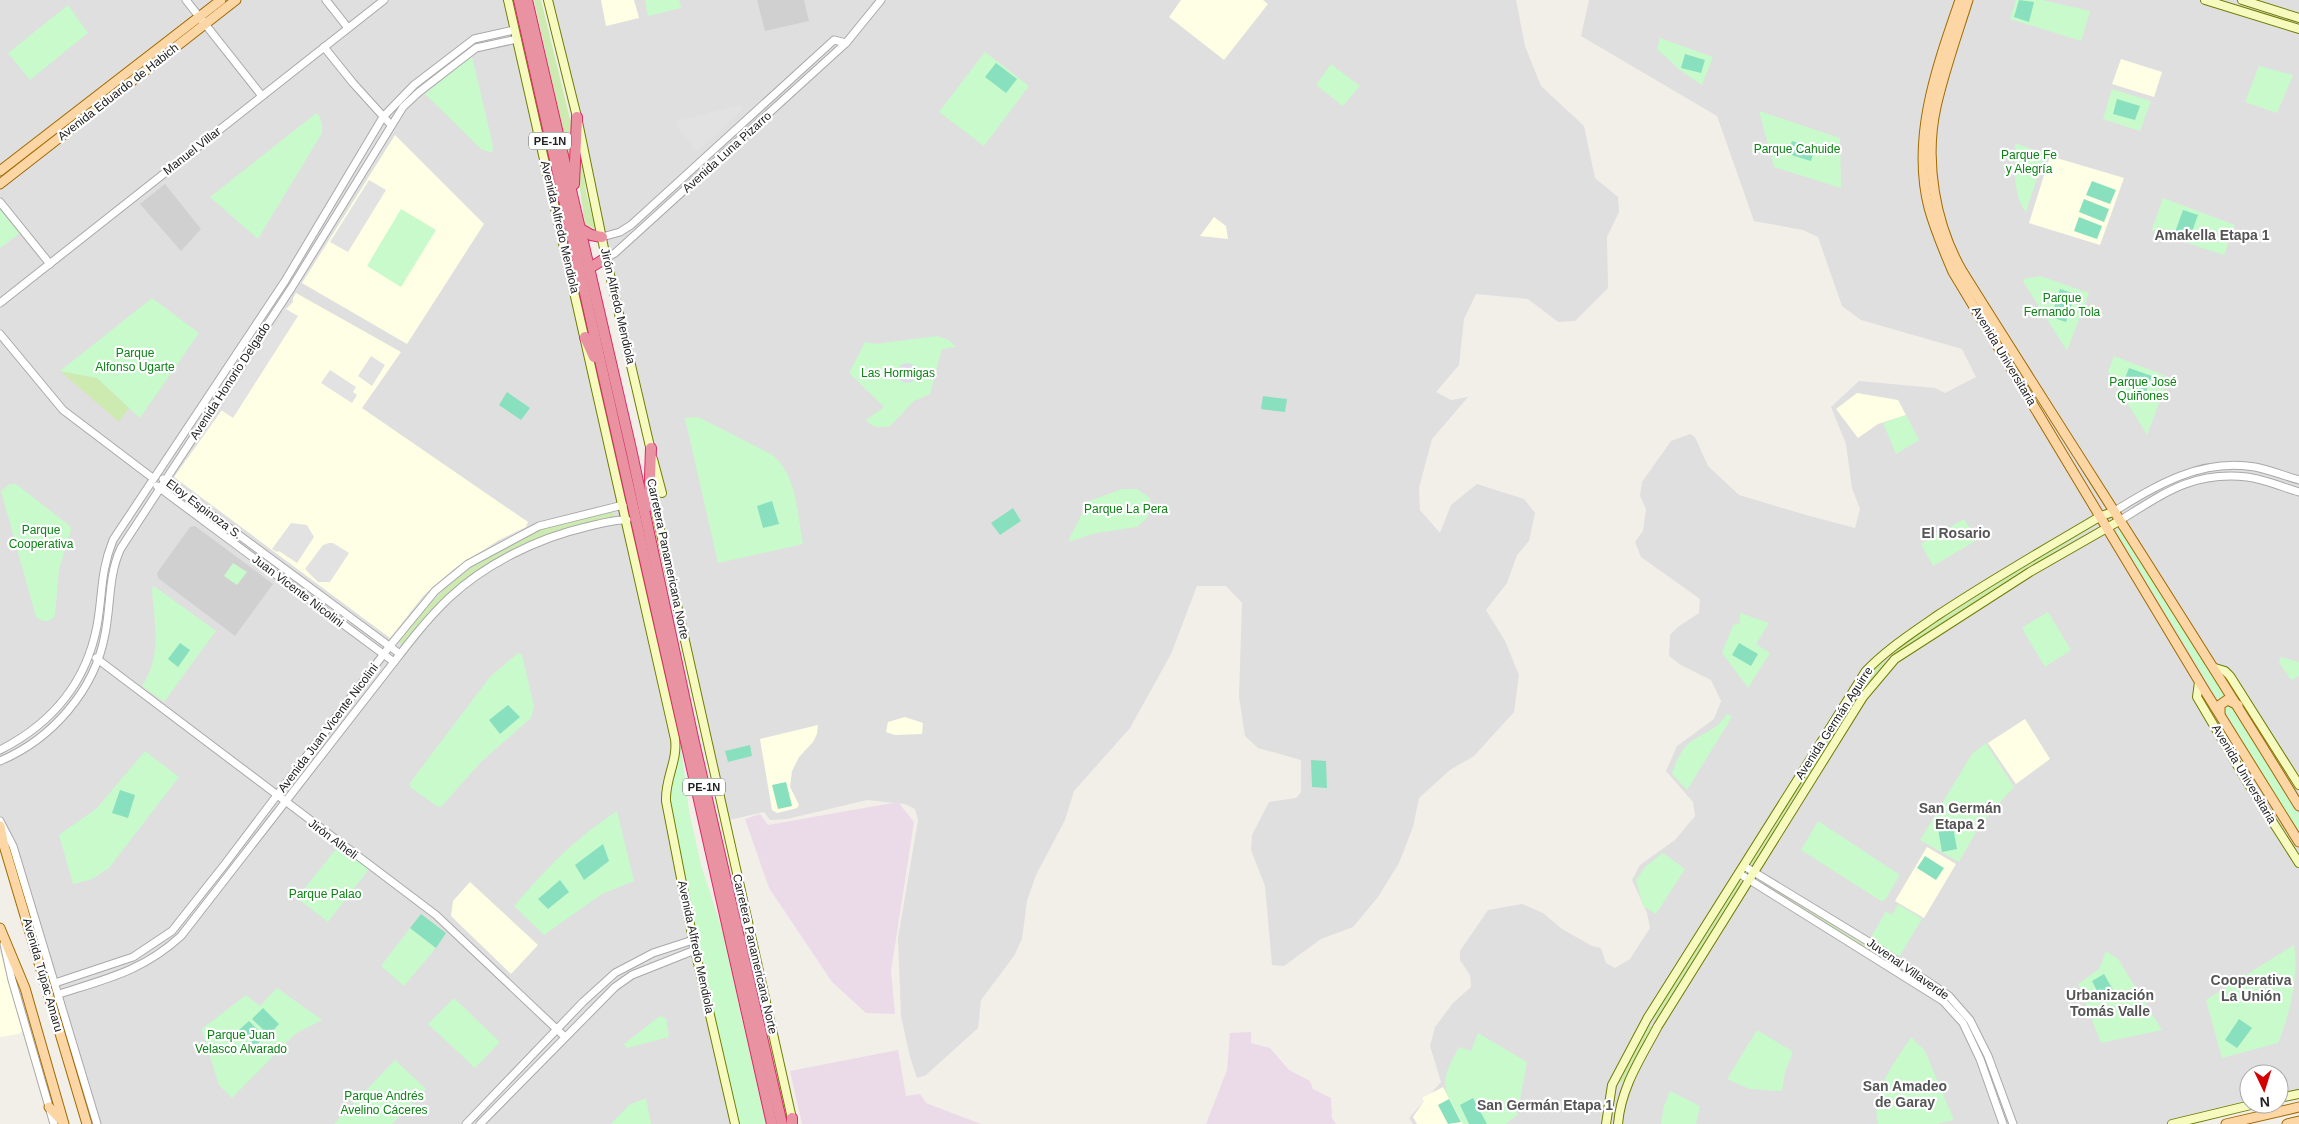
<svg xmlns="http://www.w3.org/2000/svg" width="2299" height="1124" viewBox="0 0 2299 1124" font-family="Arial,sans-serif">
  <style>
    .residential { fill: #e0dfdf }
    .industrial { fill: #ebdbe8 }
    .education { fill: #ffffe5 }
    .religious { fill: #d0d0d0 }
    .grass { fill: #cdebb0 }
    .park { fill: #c8facc }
    .pitch { fill: #88e0be }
    .parking { fill: #e2e2e2 }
    .plaza { fill: #dddde8 }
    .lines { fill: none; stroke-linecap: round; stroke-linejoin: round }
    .tertiary-casing { stroke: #a9a9a9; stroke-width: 9 }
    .secondary-casing { stroke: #707d05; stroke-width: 10 }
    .primary-casing { stroke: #a06b00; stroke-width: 11 }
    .motorway-casing { stroke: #dc2a67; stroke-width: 12 }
    .tertiary { stroke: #fff; stroke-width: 7 }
    .secondary { stroke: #f7fabf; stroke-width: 8 }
    .primary { stroke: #fcd6a4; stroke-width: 9 }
    .motorway { stroke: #e892a2; stroke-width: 10 }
    .labels { text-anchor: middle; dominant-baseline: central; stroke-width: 4.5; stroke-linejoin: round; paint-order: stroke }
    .shield { fill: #fff; stroke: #646464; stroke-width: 1 }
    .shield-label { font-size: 11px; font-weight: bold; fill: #222 }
    .street-label { font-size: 12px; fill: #222; stroke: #fff }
    .park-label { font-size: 12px; fill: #0c8416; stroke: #fff }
    .neighbourhood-label { font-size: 14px; font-weight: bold; fill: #555; stroke: #fff }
  </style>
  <rect width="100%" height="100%" fill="#f2efe9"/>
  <!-- residential -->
  <g class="residential">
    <path d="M0,0H512L573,259L608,431L673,709L681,756L677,787L753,1124H83L0,846Z"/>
    <path d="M544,0H1516L1525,46L1541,86L1584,126L1595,178L1618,197L1619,212L1607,237L1608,288L1575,321L1558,322L1528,299L1476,294L1464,319L1459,365L1436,392L1451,400L1468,397L1432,439L1419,488L1420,510L1440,533L1451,505L1477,484L1524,499L1535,513L1529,541L1517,555L1507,583L1486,610L1505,641L1519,675L1514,712L1474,756L1450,770L1419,798L1413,827L1399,863L1378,897L1353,927L1321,939L1284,966L1272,965L1265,886L1251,850L1252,835L1269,802L1296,798L1301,792V760L1258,748L1245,736L1239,697L1242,603L1226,586H1197L1171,654L1130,728L1074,791L1065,820L1036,875L1027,901L1022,939L1014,956L981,1000L978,1028L926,1075L917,1078L910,1057L901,1016L898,938L918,820L915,809L905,804L867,800L787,819L770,820L764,812L721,822L652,510L651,470L645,439Z"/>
    <path d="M1589,0H2299V1097L2279,1102V1074H2249V1104H2270L2187,1124H1413L1409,1118L1441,1082L1430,1046L1435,1027L1453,1003L1471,987L1470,975L1460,960V951L1488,910L1522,904L1543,913L1562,929L1592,946L1601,948L1606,963L1615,968L1630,959L1650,928L1647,913L1632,880L1640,865L1675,840L1695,816L1693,802L1666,771L1677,746L1714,719L1721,701L1711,680L1681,665L1669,656L1670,635L1678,627L1699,613L1700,599L1641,557L1635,542L1643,531L1646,509L1640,496L1642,482L1671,441L1690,434L1695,437L1708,466L1739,495L1806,515L1855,528L1860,509L1852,488L1846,444L1831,407L1859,381L1935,388L1945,393L1976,377L1962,349L1861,320L1842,306L1818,237L1803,230L1754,221L1717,116L1581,36Z"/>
  </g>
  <!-- industrial -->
  <g class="industrial">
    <path d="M898,802L914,822L891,971L895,1014L866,1013L832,982L769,888L745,819L760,814L768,825Z"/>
    <path d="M1251,1032V1043L1270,1048L1289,1070L1310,1081L1313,1089L1331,1098L1332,1118L1336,1124H1206L1227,1070L1230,1033Z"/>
    <path d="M898,1050L906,1096L920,1094L926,1103L981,1124H802L790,1071Z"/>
  </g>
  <!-- education -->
  <g class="education">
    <path d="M601,0H634L639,18L606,26Z"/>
    <path d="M1181,0H1263L1268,4L1224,60L1169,17Z"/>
    <path d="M2121,59L2162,72L2154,97L2112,84Z"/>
    <path d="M395,135L484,224L407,344L302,283Z"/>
    <path d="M2050,156L2124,178L2100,245L2029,223Z"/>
    <path d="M1214,217L1226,226L1228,239L1200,236Z"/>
    <path d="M296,293L401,352L362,408L528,522L526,527L499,540L454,569L424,595L390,638L174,477L239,386L286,309L293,302V298Z"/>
    <path d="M1857,393L1898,400L1906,415L1878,424L1858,438L1836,409Z"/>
    <path d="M905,717L923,723L922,734L895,735L886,732L888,722Z"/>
    <path d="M2025,719L2050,759L2016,784L1988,743Z"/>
    <path d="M818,725L817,734L813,742L799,757L792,771L790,787L799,805L797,808L777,813L772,810L760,739Z"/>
    <path d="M1927,847L1956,864L1924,918L1895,901Z"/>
    <path d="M470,882L538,945L511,974L451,916L453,901Z"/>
    <path d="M0,952L23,1030L19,1034L0,1037Z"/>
    <path d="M1443,1087L1463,1124H1417L1413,1117L1424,1101L1422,1098Z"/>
  </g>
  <!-- religious -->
  <g class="religious">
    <path d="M757,0H804L809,21L765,31Z"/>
    <path d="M165,184L201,229L181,251L140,204Z"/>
    <path d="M195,526L273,584L235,636L158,578L157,573L190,527Z"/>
  </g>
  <!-- grass -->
  <g class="grass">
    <path d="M534,0H541L571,123V166Z"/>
    <path d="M581,151L586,192L596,230L585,224L579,183Z"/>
    <path d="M60,371L97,378L129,408L119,422Z"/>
    <path d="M612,511L614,518C593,523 571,527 550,534C490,552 441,596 402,645L397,641C437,592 484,548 545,528C567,520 590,516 612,511Z"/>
    <path d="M2094,522L2096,525L1893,656L1892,651L1903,641Z"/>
    <path d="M1882,660L1886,664L1754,868L1750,865L1867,675Z"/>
    <path d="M1754,877L1894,963L1892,966L1752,881Z"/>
    <path d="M1739,880L1744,883L1658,1021L1653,1018Z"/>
    <path d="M1649,1025L1655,1029L1623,1083L1617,1081Z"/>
  </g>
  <!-- park -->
  <g class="park">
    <path d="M645,0H679L681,8L648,16Z"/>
    <path d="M2016,0H2042L2090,11L2081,41L2010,19Z"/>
    <path d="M68,5L88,33L30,80L8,53Z"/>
    <path d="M1660,38L1713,57L1702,85L1681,71L1657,49Z"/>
    <path d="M985,52L1029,86L984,146L939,112Z"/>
    <path d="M472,56L493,146L492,153L481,149L425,94Z"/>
    <path d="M1331,64L1360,86L1343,106L1316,85Z"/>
    <path d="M2259,66L2293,75L2277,113L2245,102Z"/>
    <path d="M2112,89L2151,101L2140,131L2103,119Z"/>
    <path d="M1759,111L1840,138L1841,188L1774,167Z"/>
    <path d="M315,114H318L322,123V133L258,239L210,197Z"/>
    <path d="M2015,143L2045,154L2026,212C2012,195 2015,164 2015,143Z"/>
    <path d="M2163,198L2235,225L2224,255L2154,232L2152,229Z"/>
    <path d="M0,204L20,230V233L0,248Z"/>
    <path d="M401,209L436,230L401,287L367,266Z"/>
    <path d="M2040,276L2089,293L2067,351L2023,281L2024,279Z"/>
    <path d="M152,298L199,333L140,418L97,378L60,371Z"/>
    <path d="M937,336L949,340L956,347L942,349L930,394L914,401L890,426C881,428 872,428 866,420L884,407L849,373L865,342L875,344Z"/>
    <path d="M2114,356L2169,377L2147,435L2108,372Z"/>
    <path d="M1906,415L1919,440L1896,454L1883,423Z"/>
    <path d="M698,417L773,455C797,476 797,513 803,544L718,563L685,418Z"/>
    <path d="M10,484H16L70,526L71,530L59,570L55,615C50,623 43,623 36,617L1,491Z"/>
    <path d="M1122,489H1137L1150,498L1148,517L1137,527L1096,533L1069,542L1070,537L1089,501Z"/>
    <path d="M1964,519L1977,540L1933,566L1921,544Z"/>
    <path d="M2121,528L2299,815V834L2116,531Z"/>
    <path d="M233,563L247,572L237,585L224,576Z"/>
    <path d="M154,586L216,631L164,702L142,686C163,654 154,624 152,588Z"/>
    <path d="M2048,612L2071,650L2045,667L2023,630V627Z"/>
    <path d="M1740,613L1769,623L1756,644L1770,653L1748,688L1722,653L1733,625L1740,623Z"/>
    <path d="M518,653L522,655L534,706L531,718L481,762L441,807H438L410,787L409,784L490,677Z"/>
    <path d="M2281,657L2299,662V676L2291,680L2279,662Z"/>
    <path d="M1727,714L1732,717L1687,790L1672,774C1676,762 1681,748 1692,741C1705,732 1718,729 1727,714Z"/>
    <path d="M1986,743L2014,787L1980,825L1959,862L1920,840L1972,754Z"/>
    <path d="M681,746L689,811L701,865L726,942L740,1011L768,1124H737L669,806L673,767Z"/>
    <path d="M145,751L179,777L109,868L92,879L73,884L59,835L97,808Z"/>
    <path d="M617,811L634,881L602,894L544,935L514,906C548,867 573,840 617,811Z"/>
    <path d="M1818,821L1900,875L1885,900L1881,901L1801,850Z"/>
    <path d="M339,845L370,868L328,922L297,898Z"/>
    <path d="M1663,853L1685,869L1656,914L1643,906L1636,880L1646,866Z"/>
    <path d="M1898,904L1922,919L1899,957L1870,939L1886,911L1892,915Z"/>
    <path d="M410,928L436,948L404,986L381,966Z"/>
    <path d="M2294,945C2299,975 2290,1014 2278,1043L2222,1058L2206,1000Z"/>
    <path d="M2106,951L2118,959L2162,1030L2101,1043L2078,984L2099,969Z"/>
    <path d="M277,988L322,1020L295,1034L232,1098L219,1085L202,1031L203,1028L246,995L260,1006Z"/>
    <path d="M454,998L500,1042L475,1068L428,1024Z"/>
    <path d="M660,1016L666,1018L669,1037L627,1048L624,1044Z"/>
    <path d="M1757,1030L1793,1052L1785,1072L1782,1091L1750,1089L1727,1079Z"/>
    <path d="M1478,1033L1527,1062L1517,1115L1506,1124H1463C1443,1086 1437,1087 1459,1047L1471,1051Z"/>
    <path d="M1911,1037L1925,1051L1954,1120L1936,1124H1878C1870,1092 1894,1064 1911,1037Z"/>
    <path d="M395,1060L426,1089L392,1124H334Z"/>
    <path d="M1670,1091L1700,1106L1696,1124H1661L1664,1106Z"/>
    <path d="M646,1098L651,1124H611L629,1105Z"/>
  </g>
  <!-- pitch -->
  <g class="pitch">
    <path d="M2019,0L2034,2L2029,22L2014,17Z"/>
    <path d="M1685,54L1705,60L1701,73L1681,68Z"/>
    <path d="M996,63L1017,79L1006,93L985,77Z"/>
    <path d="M2117,99L2140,106L2135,120L2113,114Z"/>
    <path d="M1792,141L1815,148L1811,161L1788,154Z"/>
    <path d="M2092,181L2116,190L2110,204L2086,195Z"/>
    <path d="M2084,199L2109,209L2104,222L2079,212Z"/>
    <path d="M2183,210L2198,215L2189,240L2174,235Z"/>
    <path d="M2079,217L2102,226L2097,239L2074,231Z"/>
    <path d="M2060,289L2075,294L2066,322L2051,317Z"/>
    <path d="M2129,368L2152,376L2146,392L2123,383Z"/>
    <path d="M507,392L530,408L521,420L499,405Z"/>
    <path d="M1263,396L1287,399L1285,412L1261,409Z"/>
    <path d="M772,501L779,524L763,528L757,506Z"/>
    <path d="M1013,508L1021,521L1000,535L991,523Z"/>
    <path d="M180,643L190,650L178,667L168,659Z"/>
    <path d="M1739,643L1758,654L1751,666L1732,655Z"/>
    <path d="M508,705L520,717L500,734L489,720Z"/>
    <path d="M750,745L752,756L728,762L725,751Z"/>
    <path d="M1311,760L1326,761L1327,788L1312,787Z"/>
    <path d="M786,782L792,806L778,809L772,785Z"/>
    <path d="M120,790L135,795L128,818L112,813Z"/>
    <path d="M1952,821L1957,849L1942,852L1937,823Z"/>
    <path d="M603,844L609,861L584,880L575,865Z"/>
    <path d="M1925,856L1944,868L1936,880L1917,868Z"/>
    <path d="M560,880L569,892L548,909L538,899Z"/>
    <path d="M421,914L446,933L436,948L410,928Z"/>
    <path d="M2104,974L2116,995L2103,1002L2092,981Z"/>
    <path d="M263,1008L279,1024L269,1035L252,1019Z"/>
    <path d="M2239,1019L2252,1028L2237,1048L2225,1040Z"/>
    <path d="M249,1021L265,1037L255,1046L239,1030Z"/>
    <path d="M1473,1098L1487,1124H1469L1460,1105Z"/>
    <path d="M1449,1099L1461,1122L1448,1124L1438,1105Z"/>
  </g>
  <!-- parking -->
  <g class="parking">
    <path d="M738,105L743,107L742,110L697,152L677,127L678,121Z"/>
    <path d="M369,180L386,190L348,252L330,242Z"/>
    <path d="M286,309L298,316L233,418L221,410Z"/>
    <path d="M371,356L385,365L372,386L358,376Z"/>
    <path d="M330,370L356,387L353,392L357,395L352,403L321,383Z"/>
    <path d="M291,523L307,525L314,537L297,563L279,551L277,552L272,549Z"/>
    <path d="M329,543H333L349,553L330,582H318L305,569L323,545Z"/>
  </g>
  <!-- plaza -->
  <circle class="plaza" cx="907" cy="373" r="10"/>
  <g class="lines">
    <!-- tertiary casing -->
    <g class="tertiary-casing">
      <g id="tertiary">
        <path d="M186,0L262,96"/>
        <path d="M326,0L348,28"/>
        <path d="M324,47L353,83L391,125"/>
        <path d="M0,202L50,264"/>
        <path d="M602,237L620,232L631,225L834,40L846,43"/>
        <path d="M606,258L615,253L846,43L881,0"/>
        <path d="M0,303L384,0"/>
        <path d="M0,334L63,410L150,476"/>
        <path d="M163,479L400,654"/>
        <path d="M157,486L394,662"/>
        <path d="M2113,512C2157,485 2201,458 2255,467C2270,470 2285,476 2299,480"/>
        <path d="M2119,521C2163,494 2192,471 2247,477C2264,479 2282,487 2299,492"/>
        <path d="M96,658L436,915L565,1037"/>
        <path d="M0,750C51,724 86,683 97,626C103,593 100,573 113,540L285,281L383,117L414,85L474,39L514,30"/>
        <path d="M0,761C52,739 95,690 105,634C111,605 108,575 121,548L292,287L403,107L419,92L476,48L517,39"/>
        <path d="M0,821L13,846L97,1124"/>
        <path d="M1744,866L1869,942L1949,996L1970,1020L1988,1056L2013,1124"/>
        <path d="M1740,874L1943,1001L1963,1023L1980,1059L2003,1124"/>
        <path d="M4,944L12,980L54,1124"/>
        <path d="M55,983L133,957L172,931L225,864L389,647L435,591L468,564L539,526L623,505"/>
        <path d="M59,994C106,979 143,971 181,936L394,662C411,640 428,618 449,598C485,564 538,538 586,527C599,524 614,519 627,520"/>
        <path d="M466,1124L583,1002L615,973L653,953L693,940"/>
        <path d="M480,1124L615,987L632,975L695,950"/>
      </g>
    </g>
    <!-- secondary casing -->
    <g class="secondary-casing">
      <g id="secondary">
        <path d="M508,0L675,739C678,761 665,778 666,801L695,950L735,1124"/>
        <path d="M548,0L577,117L606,258L651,451"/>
        <path d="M2205,0L2299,29"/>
        <path d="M2242,0L2299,18"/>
        <path d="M653,459L662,493"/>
        <path d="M653,498L793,1123"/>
        <path d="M2215,668L2225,671L2230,676L2299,785"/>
        <path d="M2199,682L2197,697L2246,780L2299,863"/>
        <path d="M2279,1098L2299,1094"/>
        <path d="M1606,1124L1612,1085L1647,1019L1866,671C1887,649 1911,634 1935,617C1989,581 2045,549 2101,516L2113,512"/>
        <path d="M1618,1124C1621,1087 1641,1058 1658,1026L1863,697L1895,659L2030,572L2119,521"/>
        <path d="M2172,1124L2255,1104"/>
      </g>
    </g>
    <!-- primary casing -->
    <g class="primary-casing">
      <g id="primary">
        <path d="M1960,0C1937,67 1911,137 1929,208C1935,230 1944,251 1953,272L2205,691L2299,842"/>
        <path d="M1968,0C1957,35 1944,71 1936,107C1924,161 1935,224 1962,271C2074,450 2189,626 2299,806"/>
        <path d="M0,171L221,0"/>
        <path d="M0,184L236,0"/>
        <path d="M2220,714V705L2227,700L2238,705"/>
        <path d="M0,826L3,842L87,1124"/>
        <path d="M0,928L25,988L64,1124"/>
        <path d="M49,1107L62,1121"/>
        <path d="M2226,1124L2299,1107"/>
        <path d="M2287,1124L2299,1121"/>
      </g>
    </g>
    <!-- motorway casing -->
    <g class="motorway-casing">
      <g id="motorway">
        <path d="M519,0L772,1124"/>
        <path d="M527,0L631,449L693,738L782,1124"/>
        <path d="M574,184L577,117"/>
        <path d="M579,228L591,235L602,237"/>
        <path d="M588,269L606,258"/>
        <path d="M585,337L594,357"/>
        <path d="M649,506L651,448"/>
        <path d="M792,1118V1124"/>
      </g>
    </g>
    <!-- tertiary -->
    <use href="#tertiary" class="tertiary"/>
    <!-- secondary -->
    <use href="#secondary" class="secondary"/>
    <!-- primary -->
    <use href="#primary" class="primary"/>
    <!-- motorway -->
    <use href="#motorway" class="motorway"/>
  </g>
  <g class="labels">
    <!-- shield labels -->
    <g class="shield">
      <rect x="529" y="132.5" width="42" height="17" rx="4"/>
      <rect x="683" y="778.5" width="42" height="17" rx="4"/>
    </g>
    <g class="shield-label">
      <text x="550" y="141">PE-1N</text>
      <text x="704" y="787">PE-1N</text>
    </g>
    <!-- street labels -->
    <g class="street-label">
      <text transform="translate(118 92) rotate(-38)">Avenida Eduardo de Habich</text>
      <text transform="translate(192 151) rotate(-38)">Manuel Villar</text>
      <text transform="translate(727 152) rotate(-42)">Avenida Luna Pizarro</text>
      <text transform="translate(560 227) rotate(77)">Avenida Alfredo Mendiola</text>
      <text transform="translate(618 306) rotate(77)">Jirón Alfredo Mendiola</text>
      <text transform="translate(2004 356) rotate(59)">Avenida Universitaria</text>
      <text transform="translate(230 381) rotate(-57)">Avenida Honorio Delgado</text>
      <text transform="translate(204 509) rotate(37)">Eloy Espinoza S.</text>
      <text transform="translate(668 559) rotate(78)">Carretera Panamericana Norte</text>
      <text transform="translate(298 591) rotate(37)">Juan Vicente Nicolini</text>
      <text transform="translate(1834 723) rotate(-57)">Avenida Germán Aguirre</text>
      <text transform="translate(328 728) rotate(-53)">Avenida Juan Vicente Nicolini</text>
      <text transform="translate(2244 774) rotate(59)">Avenida Universitaria</text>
      <text transform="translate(333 839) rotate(37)">Jirón Alheli</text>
      <text transform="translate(696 947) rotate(78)">Avenida Alfredo Mendiola</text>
      <text transform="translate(755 954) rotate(77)">Carretera Panamericana Norte</text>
      <text transform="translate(1908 969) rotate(35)">Juvenal Villaverde</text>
      <text transform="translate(43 975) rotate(74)">Avenida Túpac Amaru</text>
    </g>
    <!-- park labels -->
    <g class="park-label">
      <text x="1797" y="149">Parque Cahuide</text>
      <text x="2029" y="155">Parque Fe<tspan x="2029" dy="14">y Alegría</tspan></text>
      <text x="2062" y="298">Parque<tspan x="2062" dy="14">Fernando Tola</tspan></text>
      <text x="135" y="353">Parque<tspan x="135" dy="14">Alfonso Ugarte</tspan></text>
      <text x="898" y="373">Las Hormigas</text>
      <text x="2143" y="382">Parque José<tspan x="2143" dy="14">Quiñones</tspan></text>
      <text x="1126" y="509">Parque La Pera</text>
      <text x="41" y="530">Parque<tspan x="41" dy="14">Cooperativa</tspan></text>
      <text x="325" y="894">Parque Palao</text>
      <text x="241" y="1035">Parque Juan<tspan x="241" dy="14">Velasco Alvarado</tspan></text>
      <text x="384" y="1096">Parque Andrés<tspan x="384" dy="14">Avelino Cáceres</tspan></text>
    </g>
    <!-- neighbourhood labels -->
    <g class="neighbourhood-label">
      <text x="2212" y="235">Amakella Etapa 1</text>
      <text x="1956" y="533">El Rosario</text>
      <text x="1960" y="808">San Germán<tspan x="1960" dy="16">Etapa 2</tspan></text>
      <text x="2251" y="980">Cooperativa<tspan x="2251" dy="16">La Unión</tspan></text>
      <text x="2110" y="995">Urbanización<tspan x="2110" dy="16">Tomás Valle</tspan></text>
      <text x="1905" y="1086">San Amadeo<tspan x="1905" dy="16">de Garay</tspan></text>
      <text x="1545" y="1105">San Germán Etapa 1</text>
    </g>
  </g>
  <!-- north arrow -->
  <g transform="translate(2264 1089) rotate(176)"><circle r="24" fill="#ffffff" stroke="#a7a7a7"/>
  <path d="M0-4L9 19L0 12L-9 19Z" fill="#d40000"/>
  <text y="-8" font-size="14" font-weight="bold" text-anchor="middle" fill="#222222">N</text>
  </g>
</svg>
